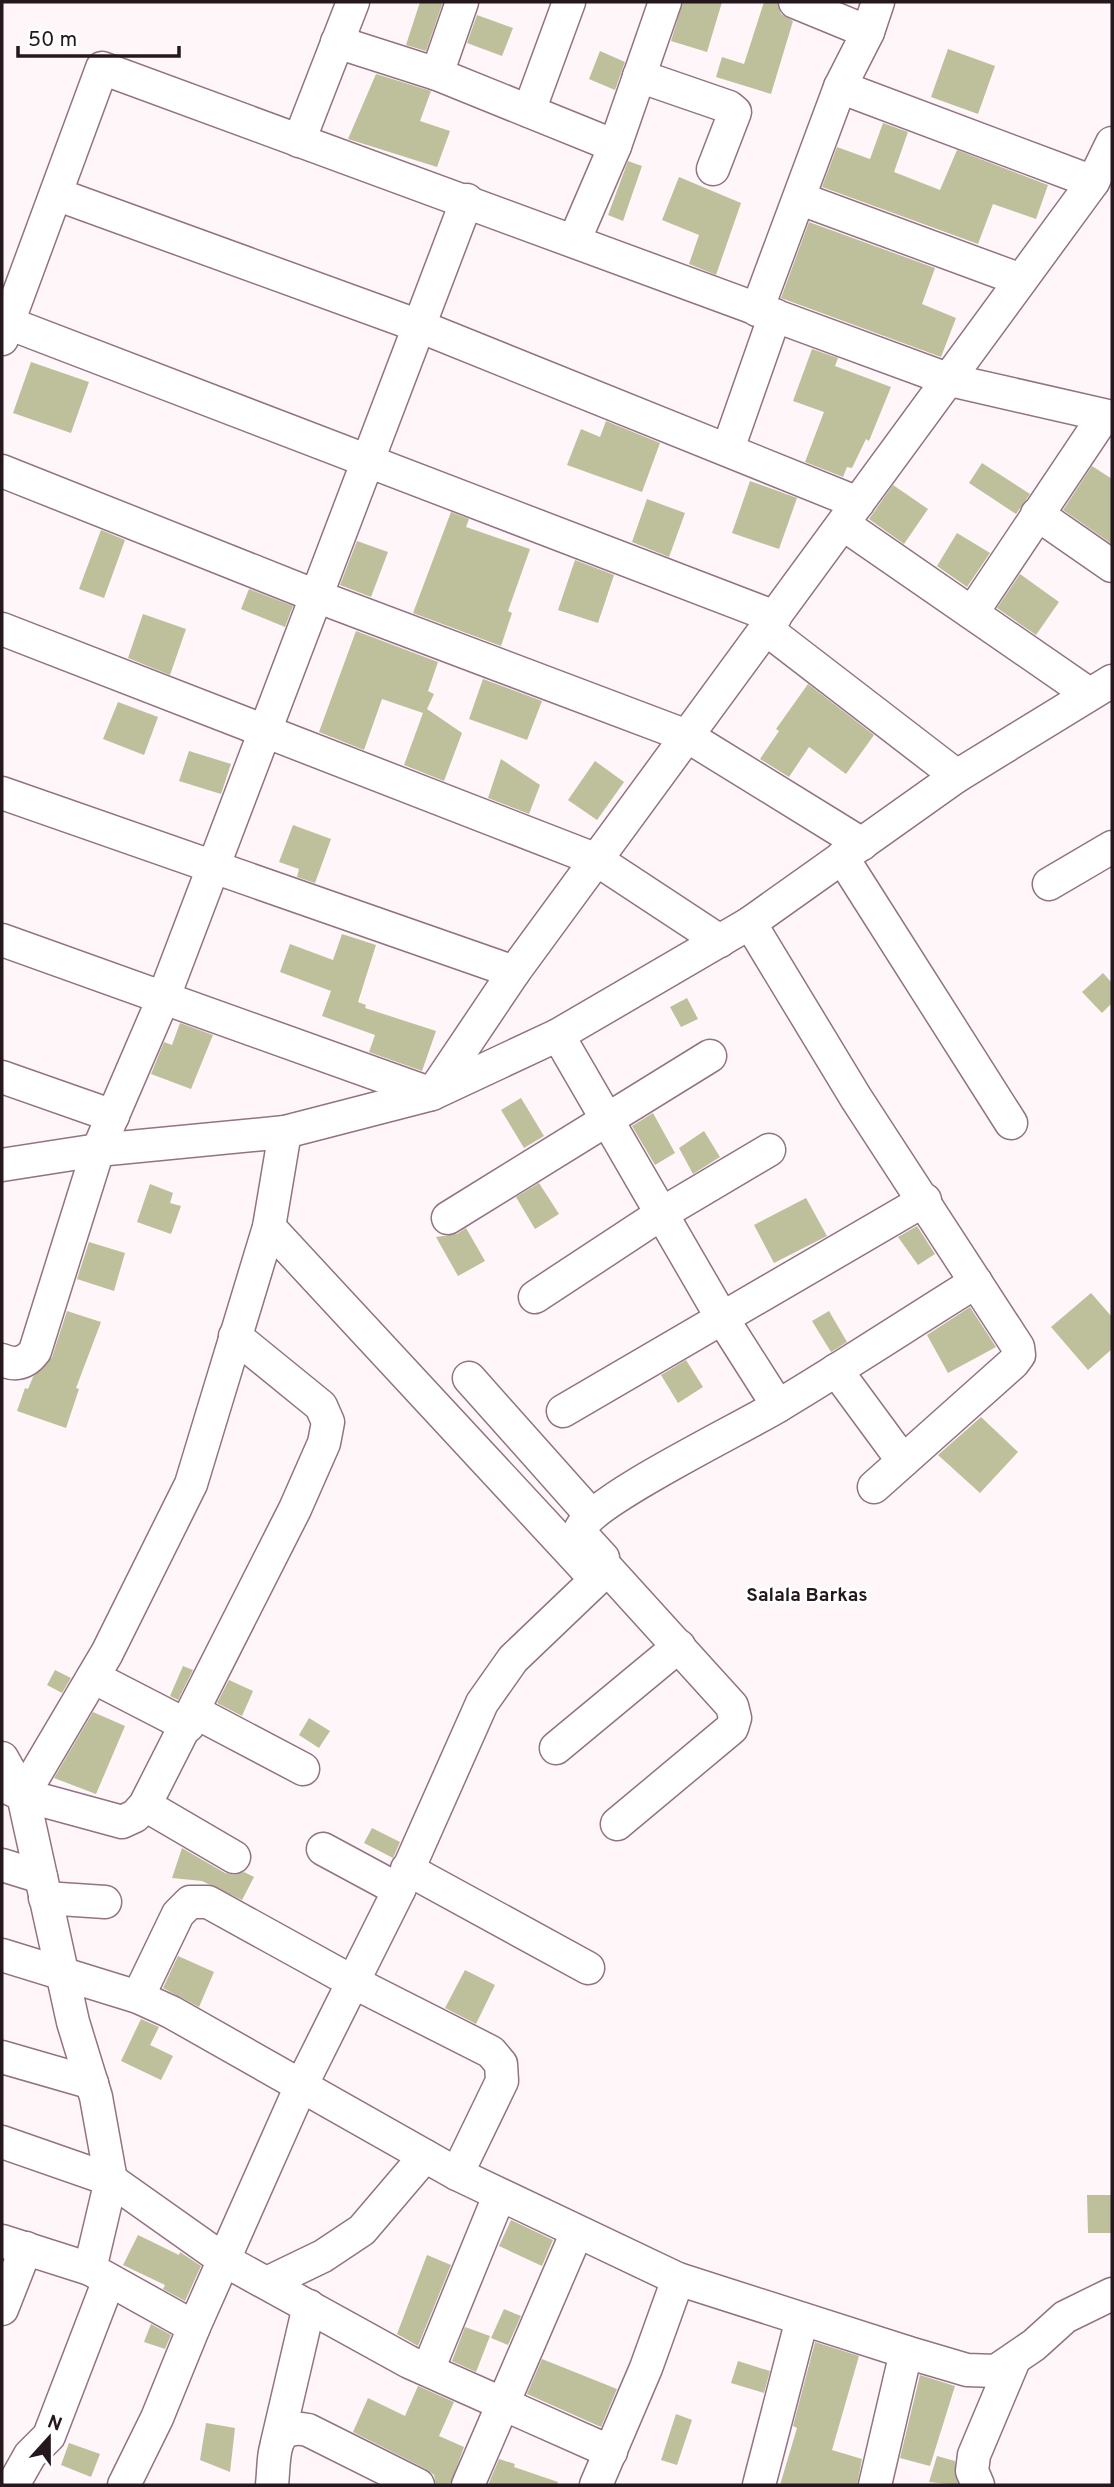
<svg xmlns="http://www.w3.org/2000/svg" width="1114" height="2487" viewBox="0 0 1114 2487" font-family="Overpass,sans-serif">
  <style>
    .building { fill: #bebf9b }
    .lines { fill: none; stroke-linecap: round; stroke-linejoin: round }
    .minor-casing { stroke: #937282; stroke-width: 35 }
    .minor { stroke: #fff; stroke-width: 32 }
    .labels { text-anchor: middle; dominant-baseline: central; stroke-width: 5; stroke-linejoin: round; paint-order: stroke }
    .neighbourhood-label { font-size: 19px; font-weight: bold; fill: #24171e; stroke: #fff }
  </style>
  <rect width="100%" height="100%" fill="#fef6f9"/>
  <!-- building -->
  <g class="building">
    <path d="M420,2H443L426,51L406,45Z"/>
    <path d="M683,2H722L707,52L671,41Z"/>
    <path d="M764,2H777L781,14L793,21L771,94L716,77L722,57L744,64Z"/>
    <path d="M477,15L513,28L502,56L467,43Z"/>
    <path d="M948,49L995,66L978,114L931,97Z"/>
    <path d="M600,51L625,62L615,90L589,79Z"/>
    <path d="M376,74L431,91L420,121L450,131L437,167L348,139Z"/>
    <path d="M883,123L908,132L894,172L940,190L957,150L1048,185L1036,219L993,204L978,244L822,187L837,147L870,159Z"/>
    <path d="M628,161L642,166L623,221L608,215Z"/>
    <path d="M679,177L741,203L716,275L689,264L699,235L662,220Z"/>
    <path d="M809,222L935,268L922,304L956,318L941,357L781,298Z"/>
    <path d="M812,349L838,358L835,366L891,387L869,441L866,439L852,468L847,467L843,477L805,462L824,412L793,401Z"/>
    <path d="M31,362L89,382L71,433L13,413Z"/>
    <path d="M606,421L660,443L642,492L567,465L581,429L600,437Z"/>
    <path d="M982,463L1030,494L1016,514L969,483Z"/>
    <path d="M1092,466L1112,479V544L1063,510Z"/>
    <path d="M750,481L797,498L779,549L732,533Z"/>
    <path d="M893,485L928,509L904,544L869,519Z"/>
    <path d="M647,499L685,513L669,557L632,542Z"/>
    <path d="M451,512L469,519L466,527L530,549L508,611L512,613L501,646L413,613Z"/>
    <path d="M101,530L125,540L104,598L79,589Z"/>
    <path d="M957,533L990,553L967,587L937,566Z"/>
    <path d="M357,541L388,552L371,597L340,585Z"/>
    <path d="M575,560L614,575L598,623L558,610Z"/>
    <path d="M1020,574L1059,602L1036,635L997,608Z"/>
    <path d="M249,589L293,606L285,627L241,609Z"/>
    <path d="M143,614L186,629L170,675L128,658Z"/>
    <path d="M356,631L438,662L428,691L434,694L427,709L462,733L444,781L404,765L423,713L382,699L364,750L319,732Z"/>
    <path d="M483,679L542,701L527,740L469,719Z"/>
    <path d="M808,684L874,735L846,774L809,747L789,777L760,759L779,731L776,729Z"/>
    <path d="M118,702L158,717L144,755L103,739Z"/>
    <path d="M189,751L231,764L221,794L179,781Z"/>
    <path d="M501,759L540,785L529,814L488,798Z"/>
    <path d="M595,761L624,782L597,820L568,800Z"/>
    <path d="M293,825L331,839L315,883L297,877L299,869L279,862Z"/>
    <path d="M342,934L376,945L358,1002L366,1005L365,1008L436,1031L422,1071L369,1052L375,1035L322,1016L331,991L280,972L290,944L333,960Z"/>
    <path d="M1103,973L1112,983V1003L1102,1013L1082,992Z"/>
    <path d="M687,998L698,1019L681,1027L670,1007Z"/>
    <path d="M180,1023L213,1035L191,1089L151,1074L164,1042L172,1045Z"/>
    <path d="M521,1098L544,1136L524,1148L501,1110Z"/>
    <path d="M653,1113L675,1153L655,1165L632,1126Z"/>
    <path d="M704,1131L720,1157L693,1174L679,1148Z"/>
    <path d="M539,1183L559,1214L535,1229L516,1197Z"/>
    <path d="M150,1184L173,1193L170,1203L181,1206L171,1234L137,1222Z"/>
    <path d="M806,1198L827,1236L774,1263L754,1225Z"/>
    <path d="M917,1226L935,1254L918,1265L898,1237Z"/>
    <path d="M466,1228L485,1261L458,1276L436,1237L457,1234Z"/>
    <path d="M89,1242L125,1253L114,1291L77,1279Z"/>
    <path d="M1091,1293L1112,1317V1349L1088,1370L1051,1327Z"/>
    <path d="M970,1307L996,1347L948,1373L927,1335Z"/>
    <path d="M67,1311L101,1322L76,1388L79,1389L66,1428L17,1411L25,1388L28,1389L33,1377L52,1357Z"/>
    <path d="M829,1311L847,1342L831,1352L812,1321Z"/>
    <path d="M686,1360L703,1387L678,1403L661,1375Z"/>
    <path d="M981,1417L1018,1452L980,1493L938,1455Z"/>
    <path d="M183,1666L193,1670L178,1700L170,1696Z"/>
    <path d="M55,1670L71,1678L62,1693L47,1685Z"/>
    <path d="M229,1680L253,1691L242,1716L217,1703Z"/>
    <path d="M93,1712L125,1726L96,1794L54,1778Z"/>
    <path d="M309,1718L330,1731L319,1748L299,1735Z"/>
    <path d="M372,1828L400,1842L393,1858L364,1843Z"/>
    <path d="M182,1848L225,1873L235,1875L244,1872L254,1877L242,1900L202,1881L172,1878Z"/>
    <path d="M178,1956L214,1972L199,2007L163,1988Z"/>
    <path d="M465,1970L495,1985L476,2024L445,2008Z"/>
    <path d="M141,2019L159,2027L150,2045L173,2056L161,2080L121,2061Z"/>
    <path d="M1087,2195H1112V2233H1088Z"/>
    <path d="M511,2220L553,2240L542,2266L499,2246Z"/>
    <path d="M138,2235L179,2255L180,2252L201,2266L185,2301L163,2289L165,2285L123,2265Z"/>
    <path d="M427,2255L451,2265L418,2346L397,2334Z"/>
    <path d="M504,2309L521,2316L508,2345L491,2338Z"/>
    <path d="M151,2324L171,2335L165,2349L144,2342Z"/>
    <path d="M465,2327L490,2336L476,2372L452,2361Z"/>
    <path d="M815,2342L859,2356L832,2450L862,2459L857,2485H780L797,2428L793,2426Z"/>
    <path d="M542,2359L617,2389L601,2427L527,2394Z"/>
    <path d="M738,2361L770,2371L764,2393L731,2383Z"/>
    <path d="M920,2375L955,2386L930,2466L900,2458Z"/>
    <path d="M418,2386L454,2402L439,2436L464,2447L450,2485H436L434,2475L426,2469L353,2432L368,2398L405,2416Z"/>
    <path d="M676,2414L692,2420L677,2465L661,2460Z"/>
    <path d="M206,2423L235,2428L230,2472L200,2460Z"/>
    <path d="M69,2443L100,2454L91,2477L61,2465Z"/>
    <path d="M937,2456L955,2461L958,2485L929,2482Z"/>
    <path d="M499,2459L515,2464L514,2467L558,2482L557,2485H488Z"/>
  </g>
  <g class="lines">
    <!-- minor casing -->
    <g class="minor-casing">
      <g id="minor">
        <path d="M868,32L878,2"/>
        <path d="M337,42L437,74L615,146"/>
        <path d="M437,74L462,2"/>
        <path d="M639,76L729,107L735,112L713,169"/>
        <path d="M840,87L1093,182"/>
        <path d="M529,111L569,2"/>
        <path d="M299,141L353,2"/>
        <path d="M56,194L419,326L858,503"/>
        <path d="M801,199L1021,280"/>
        <path d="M575,239L615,146L665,2"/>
        <path d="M757,310L840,87L868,32L795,2"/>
        <path d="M8,323L775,617"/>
        <path d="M2,339L102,68L950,380L1112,417"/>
        <path d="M728,449L775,315"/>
        <path d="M2,471L316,596L687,736L862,844"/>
        <path d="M1037,514L1112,566"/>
        <path d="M843,524L1089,694"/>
        <path d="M972,613L1104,416"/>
        <path d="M2,629L597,860L720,941"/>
        <path d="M766,629L957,776"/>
        <path d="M2,793L514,972"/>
        <path d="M842,857L1011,1123"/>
        <path d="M1049,884L1112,847"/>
        <path d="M750,923L856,1098L1018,1347L1019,1355L1013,1363L874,1487"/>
        <path d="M2,940L432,1094L514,972L1093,182L1112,143"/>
        <path d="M558,1035L722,1318L778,1406"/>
        <path d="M2,1077L113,1116"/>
        <path d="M2,1165L98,1150L285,1132L432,1094L558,1035L750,923L957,776L1112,681"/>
        <path d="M448,1218L710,1056"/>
        <path d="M269,1227L590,1573"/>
        <path d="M535,1297L661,1214L769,1150"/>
        <path d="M2,1360C16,1366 26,1363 35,1351L98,1150L163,999L467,200"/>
        <path d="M836,1370L903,1461"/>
        <path d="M469,1378L591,1515"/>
        <path d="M563,1411L925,1200"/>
        <path d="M605,1566L732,1706L735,1718L732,1728L617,1824"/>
        <path d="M93,1677L188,1726"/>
        <path d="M195,1712L303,1769"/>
        <path d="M556,1748L679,1646"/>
        <path d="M2,1758L23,1795L73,2022L96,2097L111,2180L90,2269L194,2327L157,2418L124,2485"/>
        <path d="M6,1787L23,1795L122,1822L135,1816L145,1805L295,1509L324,1443L328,1422L321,1406L235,1336"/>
        <path d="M23,1795L107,1653L191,1484L269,1227L285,1132"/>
        <path d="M145,1805L234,1857"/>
        <path d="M323,1849L399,1890"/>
        <path d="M2,1865L41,1877"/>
        <path d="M407,1869L588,1968"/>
        <path d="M45,1898L105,1902"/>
        <path d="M2,1955L138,1997L171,2012L457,2174L678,2279L906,2352L967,2370L996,2371L1034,2345L1065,2317L1112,2294"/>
        <path d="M138,1997L178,1914L190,1902H208L353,1982L491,2052L501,2064L502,2081L457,2174"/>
        <path d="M2,2057L92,2083"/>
        <path d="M2,2142L111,2180L224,2260L409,2362L611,2452"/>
        <path d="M2,2241L90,2269"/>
        <path d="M267,2283L323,2256L362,2230L425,2156"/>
        <path d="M2,2309L26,2248"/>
        <path d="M194,2327L301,2086L399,1890L482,1703L513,1659L602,1574L603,1558L582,1535L581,1528C595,1499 742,1428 778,1406C845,1366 910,1323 976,1282"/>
        <path d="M428,2370L499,2196"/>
        <path d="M277,2443L309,2306"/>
        <path d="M13,2485L30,2455L49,2436L109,2280"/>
        <path d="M272,2485C275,2458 270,2422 308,2430L418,2485"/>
        <path d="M468,2485L577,2232"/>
        <path d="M596,2485L646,2368L678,2279"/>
        <path d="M759,2485L802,2319"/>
        <path d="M875,2485L906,2352"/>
        <path d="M978,2485L972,2471L974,2455L1014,2360"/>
      </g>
    </g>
    <!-- minor -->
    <use href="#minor" class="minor"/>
  </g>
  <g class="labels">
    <!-- neighbourhood labels -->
    <g class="neighbourhood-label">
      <text x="807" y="1596">Salala Barkas</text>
    </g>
  </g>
  <!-- border -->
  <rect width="1114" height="2487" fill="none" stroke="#24171e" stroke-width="7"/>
  <!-- north arrow -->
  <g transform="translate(49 2438) rotate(21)" stroke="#ffffff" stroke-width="5" paint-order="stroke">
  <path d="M0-5L12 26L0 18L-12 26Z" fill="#24171e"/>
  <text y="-10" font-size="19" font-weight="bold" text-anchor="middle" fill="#24171e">N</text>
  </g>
  <!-- scale -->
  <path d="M18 46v10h161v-10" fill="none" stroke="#24171e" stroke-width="3.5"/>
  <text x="28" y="46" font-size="21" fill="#24171e" stroke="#ffffff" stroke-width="5" paint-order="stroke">50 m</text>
</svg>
